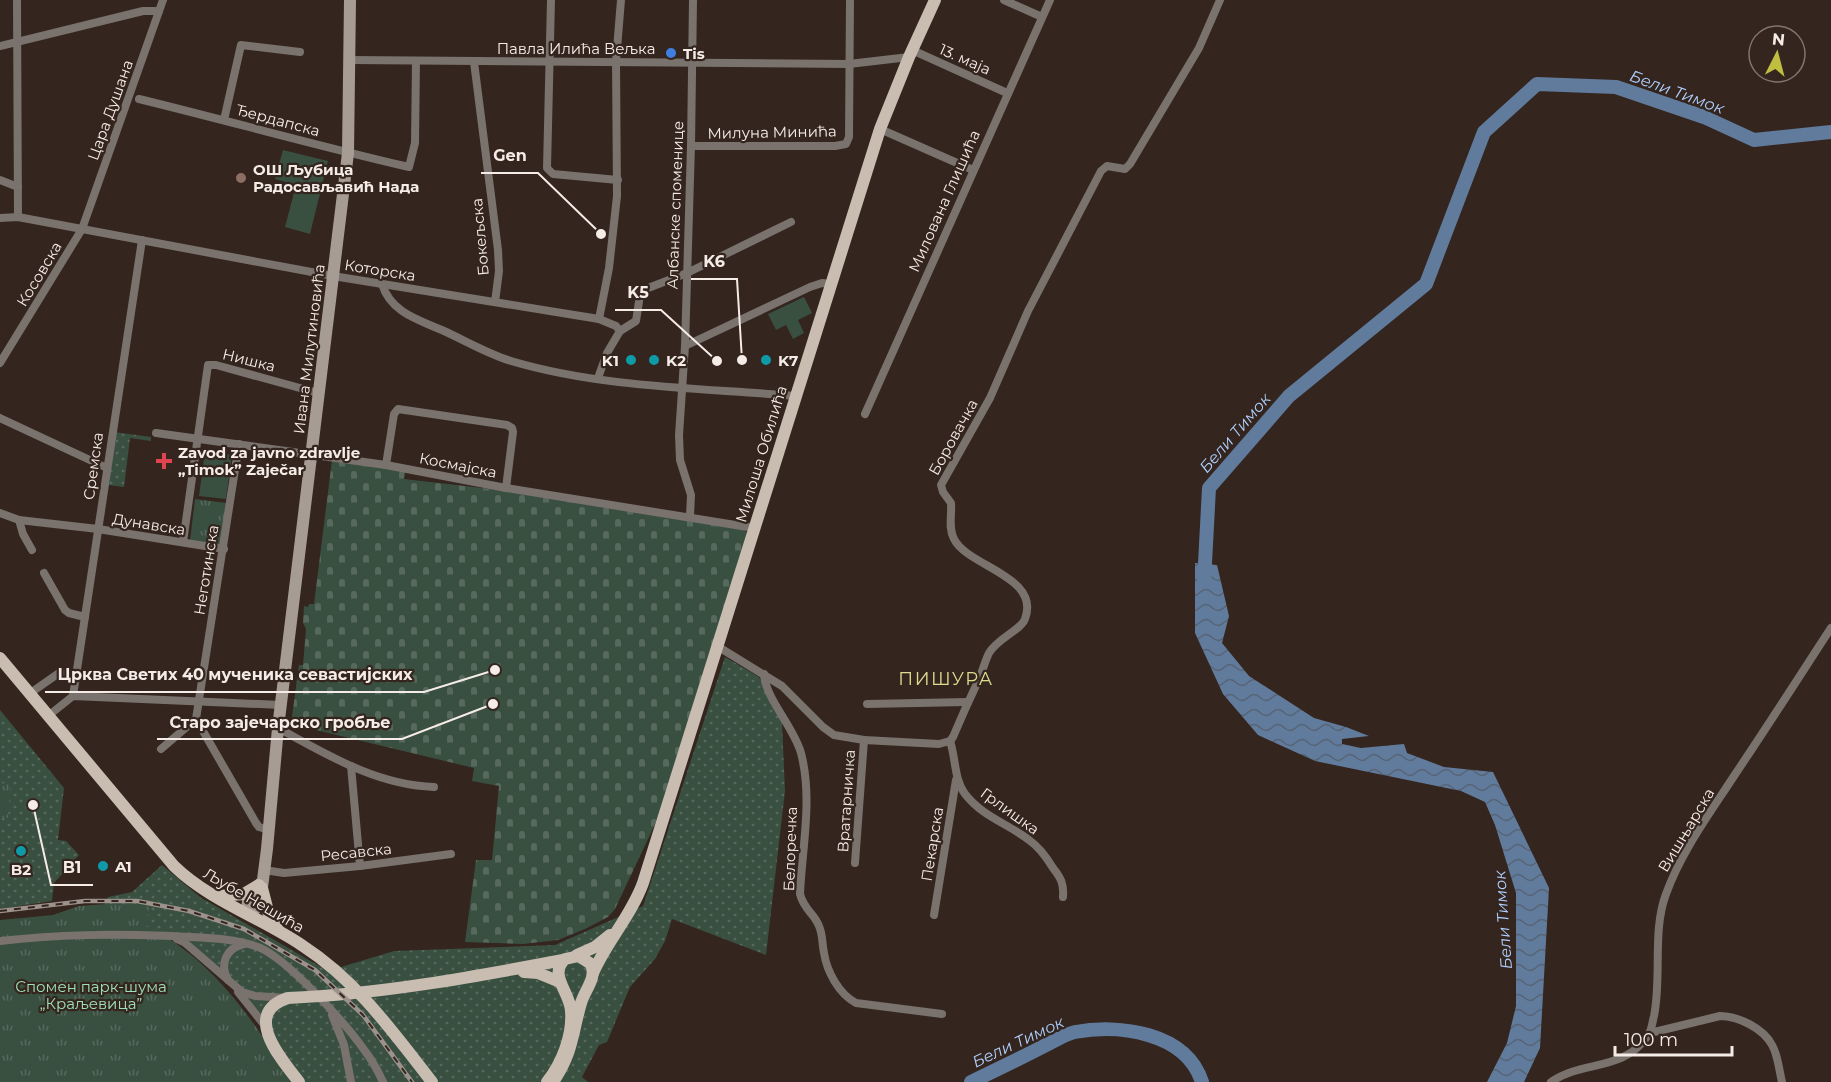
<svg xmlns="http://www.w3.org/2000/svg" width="1831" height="1082" viewBox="0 0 1831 1082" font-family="Montserrat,sans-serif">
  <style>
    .grass { fill: url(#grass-dots) }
    .cemetery { fill: url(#cemetery-stones) }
    .park { fill: url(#park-tufts) }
    .pitch { fill: #395041 }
    .water { fill: url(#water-waves) }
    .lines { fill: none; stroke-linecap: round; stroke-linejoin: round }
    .river { stroke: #617b9d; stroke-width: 14 }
    .street { stroke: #79726d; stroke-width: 8 }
    .secondary { stroke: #a69c93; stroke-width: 12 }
    .primary { stroke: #c9bcb1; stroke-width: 12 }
    .rail-casing { stroke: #9d918b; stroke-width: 4.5 }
    .rail { stroke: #34251e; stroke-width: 2; stroke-dasharray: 7; stroke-linecap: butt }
    .shop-dot { fill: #3f7fe0; stroke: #34251e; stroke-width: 2 }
    .education-dot { fill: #8d6e63; stroke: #34251e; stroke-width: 2 }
    .culture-dot { fill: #0f9aa8; stroke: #34251e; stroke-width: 2 }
    .health-dot { fill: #e0444e; stroke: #34251e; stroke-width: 2 }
    .labels { text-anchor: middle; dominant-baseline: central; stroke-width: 4.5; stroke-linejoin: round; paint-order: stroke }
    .street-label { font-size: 15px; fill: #f6ece7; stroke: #34251e }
    .poi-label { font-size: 15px; font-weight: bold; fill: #f6ece7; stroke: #34251e; text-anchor: start }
    .park-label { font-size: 15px; fill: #9de2b7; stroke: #34251e }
    .water-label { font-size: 16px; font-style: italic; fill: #afd0fe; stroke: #34251e }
    .quarter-label { font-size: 18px; letter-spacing: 1.5px; fill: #dcdc8e; stroke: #34251e }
    .leader { fill: none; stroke: #f6ece7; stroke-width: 2 }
    .callout-dot { fill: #f6ece7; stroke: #34251e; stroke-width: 2 }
    .callout-label { font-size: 16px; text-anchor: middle; font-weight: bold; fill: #f6ece7; stroke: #34251e; stroke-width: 4.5; stroke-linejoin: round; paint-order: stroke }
  </style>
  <defs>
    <pattern id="grass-dots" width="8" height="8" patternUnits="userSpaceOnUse" patternTransform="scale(1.5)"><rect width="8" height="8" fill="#395041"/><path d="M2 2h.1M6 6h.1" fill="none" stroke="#56695c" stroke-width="1.8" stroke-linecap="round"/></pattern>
    <pattern id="cemetery-stones" width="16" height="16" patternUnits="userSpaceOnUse" patternTransform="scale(1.5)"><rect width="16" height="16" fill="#395041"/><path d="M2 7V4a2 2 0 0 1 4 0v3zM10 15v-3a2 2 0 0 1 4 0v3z" fill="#56695c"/></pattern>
    <pattern id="park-tufts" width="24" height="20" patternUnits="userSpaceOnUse" patternTransform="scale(1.5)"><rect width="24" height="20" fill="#395041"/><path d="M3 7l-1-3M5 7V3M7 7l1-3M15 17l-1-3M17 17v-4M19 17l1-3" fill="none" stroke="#56695c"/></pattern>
    <pattern id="water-waves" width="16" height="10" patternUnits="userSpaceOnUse" patternTransform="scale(1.5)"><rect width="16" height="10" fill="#617b9d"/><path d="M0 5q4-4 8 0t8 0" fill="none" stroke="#576475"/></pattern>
  </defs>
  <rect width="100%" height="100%" fill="#34251e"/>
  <!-- grass -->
  <g class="grass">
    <path d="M114,432L151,437V441L130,438L124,487L108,485Z"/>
    <path d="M725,657L759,677L782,723L785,791L766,955L672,919L665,941L655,959L630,987L607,1042L599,1045L582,1077L588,1082H303L215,965L174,941L100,913L108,897L132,892L162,865L200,897L328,971L394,951L555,945L643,906Z"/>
    <path d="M0,710L64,788L58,840L66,841L79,855L54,883L52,901L0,909Z"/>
  </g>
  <!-- cemetery -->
  <path class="cemetery" d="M332,460L405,471L404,479L491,489L744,530L748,533L656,822L615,909L608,917L585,929L558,940L523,944L465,942L476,860H492L499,786L472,781L474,768L291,724L299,665H303L306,629L303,623L304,606L308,607L309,604H314Z"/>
  <!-- park -->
  <g class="park">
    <path d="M195,499L227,503L221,546L190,541Z"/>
    <path d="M0,783L11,784L8,818L0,817Z"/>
    <path d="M107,904L149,907L146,926C213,958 254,1022 293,1082H0V920L53,915L79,906Z"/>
  </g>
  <!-- pitch -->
  <g class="pitch">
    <path d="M283,150L328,161L310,234L285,227L296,185L275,179Z"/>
    <path d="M804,297L812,313L798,320L804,333L793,339L786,325L776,330L768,314Z"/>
    <path d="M205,451L232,455L226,499L199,496Z"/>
  </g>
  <!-- water -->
  <path class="water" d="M1195,563L1217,565L1229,616L1222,643L1249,676L1314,718L1346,727L1369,736L1342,739V744L1361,748L1404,744L1407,753L1444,767L1493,772L1549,888L1540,1048L1524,1082H1487L1507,1043L1516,1006V893L1495,825L1485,802L1461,791L1315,761L1258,735L1223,694L1195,633Z"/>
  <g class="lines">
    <!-- river -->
    <g class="river">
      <path d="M1204,582L1209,488L1289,396L1426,284L1484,132L1537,84L1616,87L1704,117L1754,140L1831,132"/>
      <path d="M971,1082C996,1070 1021,1058 1046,1045C1055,1041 1065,1034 1075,1032C1119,1024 1186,1032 1202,1082"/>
    </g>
    <!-- street -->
    <g class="street">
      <path d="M17,0L18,217"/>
      <path d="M551,0L547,168L553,174L618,180"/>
      <path d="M1004,0L1042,17"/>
      <path d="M0,46L143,11H159"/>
      <path d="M912,50L1007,93"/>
      <path d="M350,60L849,64L909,57"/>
      <path d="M474,62L498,250L499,271L495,302"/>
      <path d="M139,99C229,121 318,146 409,167L415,143L416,61"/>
      <path d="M224,120L241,45L300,52"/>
      <path d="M880,129L973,170"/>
      <path d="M691,146H835L846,144L849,137L850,0"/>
      <path d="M0,180L18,187"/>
      <path d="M0,218L18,217L333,276L599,319L616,326L620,331L607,353L598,378"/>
      <path d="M382,284C391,313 419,320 444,331C466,341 488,354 511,361C602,388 702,388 796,396"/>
      <path d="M599,319L609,268L617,196L616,61L621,0"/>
      <path d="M620,331L636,321L640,295L643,290L687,273L791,222"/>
      <path d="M685,346L810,287L822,283L831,284"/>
      <path d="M0,363L82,229L163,0"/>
      <path d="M865,414L1050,0"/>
      <path d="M0,418L107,468"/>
      <path d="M156,433L386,465L506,488L754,528"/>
      <path d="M239,444L196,719L256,823L259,827L269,830"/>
      <path d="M386,465L394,414L398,409L507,425L512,428L513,432L506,488"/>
      <path d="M0,513L19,520L98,529L224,549"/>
      <path d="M690,516L691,495L680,460L679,435L685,346L691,146L693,0"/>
      <path d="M19,520L23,534L32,550"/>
      <path d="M183,542L208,365H216L318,393"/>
      <path d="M44,573L65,610L69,613L85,617"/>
      <path d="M717,646L782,686L823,727L834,735L864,740L939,744L950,741L953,737C961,718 970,698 979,679C983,670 985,661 989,653C998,638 1021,630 1025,619C1041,576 968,567 954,539C948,528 952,515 951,503L943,492L941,485L990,398L1028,311L1101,171L1107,166L1125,169L1130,164L1199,48L1220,0"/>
      <path d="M764,674C765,698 794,727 801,753C813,799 802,848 800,894C804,910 814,913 819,926C823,935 822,944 824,953C827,972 839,994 856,1003L942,1014"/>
      <path d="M29,694L59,673L67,674L76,680"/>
      <path d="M73,696L142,240"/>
      <path d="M867,704L968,702"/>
      <path d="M48,716L73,696L281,705"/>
      <path d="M278,728C328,755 376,785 434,787"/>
      <path d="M950,741C956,759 954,779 965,794C983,817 1007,823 1029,840C1039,847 1047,858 1053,868C1061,878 1064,884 1063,897"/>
      <path d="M161,749L196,719"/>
      <path d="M351,766L360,866"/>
      <path d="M855,863L864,740"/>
      <path d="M264,870L284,873L360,866L451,854"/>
      <path d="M934,915L956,780"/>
      <path d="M177,939L184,942L242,992L255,996L288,998"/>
      <path d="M0,941C60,934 112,934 172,936C200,938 231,937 258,947C287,958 346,1024 365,1051C372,1060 378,1071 383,1082"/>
      <path d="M228,980C219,964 226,948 244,944"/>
      <path d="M238,992L266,1027"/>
      <path d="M332,1015L344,1045L351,1082"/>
      <path d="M1650,1033L1720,1016C1738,1016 1763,1028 1772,1045C1778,1055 1779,1070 1782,1082"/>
      <path d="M1551,1082C1582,1060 1622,1072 1647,1037C1652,1031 1652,1023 1654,1016C1662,977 1652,931 1666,894C1681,852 1710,813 1734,776C1767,727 1799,677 1831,628"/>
    </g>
    <!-- secondary -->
    <g class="secondary">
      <path d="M247,913L248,901L260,884"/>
      <path d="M249,914L257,907L261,895L267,849L278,728L348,153L350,0"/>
    </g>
    <!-- primary -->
    <g class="primary">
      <path d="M0,658L174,866C210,901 262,918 303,946C357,981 393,1032 432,1082"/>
      <path d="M262,888L269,915L278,930"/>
      <path d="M218,896L244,894L259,885"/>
      <path d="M577,955L595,947L610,935"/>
      <path d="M524,972L538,973L560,982"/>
      <path d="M593,973C607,941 631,916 643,883L880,129L909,57L935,0"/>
      <path d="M299,1082C281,1059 241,1013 288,998C381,994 473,977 563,960"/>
      <path d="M547,1082C562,1063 573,1035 571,1011C570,992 548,975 565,959L579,956L591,964C597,979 585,989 581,1003C572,1034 573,1053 553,1082"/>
    </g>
    <!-- rail casing -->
    <g class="rail-casing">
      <path id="rail" d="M0,911L85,901H137L189,911L244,929L315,970L363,1015L412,1082"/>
    </g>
    <!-- rail -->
    <use href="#rail" class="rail"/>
  </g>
  <!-- markers -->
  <circle class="shop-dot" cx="671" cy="53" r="6"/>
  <circle class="education-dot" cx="241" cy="178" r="6"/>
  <g class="culture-dot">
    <circle cx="631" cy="360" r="6"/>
    <circle cx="654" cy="360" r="6"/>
    <circle cx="766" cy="360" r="6"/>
    <circle cx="21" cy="851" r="6"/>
    <circle cx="103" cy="866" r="6"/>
  </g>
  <path class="health-dot" d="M161 452h6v6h6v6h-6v6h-6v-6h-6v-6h6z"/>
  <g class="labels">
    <!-- street labels -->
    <g class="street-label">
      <text x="576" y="48">Павла Илића Вељка</text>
      <text transform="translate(965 59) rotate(24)">13. маја</text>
      <text transform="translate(110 110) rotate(-70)">Цара Душана</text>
      <text transform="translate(278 120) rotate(15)">Ђердапска</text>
      <text transform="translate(772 132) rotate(-1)">Милуна Минића</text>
      <text transform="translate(944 201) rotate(-66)">Милована Глишића</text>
      <text transform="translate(675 205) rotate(-88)">Албанске споменице</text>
      <text transform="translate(480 237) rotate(-95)">Бокељска</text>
      <text transform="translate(380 270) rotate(9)">Которска</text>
      <text transform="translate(39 274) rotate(-59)">Косовска</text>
      <text transform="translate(309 349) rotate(-83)">Ивана Милутиновића</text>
      <text transform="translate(249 360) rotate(14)">Нишка</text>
      <text transform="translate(953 437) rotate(-61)">Боровачка</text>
      <text transform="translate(761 454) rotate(-73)">Милоша Обилића</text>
      <text transform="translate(458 465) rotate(11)">Космајска</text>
      <text transform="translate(93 466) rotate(-82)">Сремска</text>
      <text transform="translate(149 524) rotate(9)">Дунавска</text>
      <text transform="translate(206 570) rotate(-81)">Неготинска</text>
      <text transform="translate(846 801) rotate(-86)">Вратарничка</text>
      <text transform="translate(1010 811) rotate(36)">Грлишка</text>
      <text transform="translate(1686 830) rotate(-59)">Вишњарска</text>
      <text transform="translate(932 844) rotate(-81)">Пекарска</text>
      <text transform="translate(790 849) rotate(-88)">Белоречка</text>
      <text transform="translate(356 852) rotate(-6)">Ресавска</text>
      <text transform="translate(254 900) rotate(30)">Љубе Нешића</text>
    </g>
    <!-- poi labels -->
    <g class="poi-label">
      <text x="683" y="53">Tis</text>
      <text x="253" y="169">ОШ Љубица<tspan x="253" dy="17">Радосављавић Нада</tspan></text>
      <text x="619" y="360" text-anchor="end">K1</text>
      <text x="666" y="360">K2</text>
      <text x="778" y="360">K7</text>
      <text x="178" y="452">Zavod za javno zdravlje<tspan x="178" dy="17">„Timok” Zaječar</tspan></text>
      <text x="115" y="866">A1</text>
      <text x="21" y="869" text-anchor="middle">B2</text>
    </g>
    <!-- park labels -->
    <g class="park-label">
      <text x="91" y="986">Спомен парк-шума<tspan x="91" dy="17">„Краљевица”</tspan></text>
    </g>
    <!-- water labels -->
    <g class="water-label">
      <text transform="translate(1677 92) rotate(20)">Бели Тимок</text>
      <text transform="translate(1235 433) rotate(-49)">Бели Тимок</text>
      <text transform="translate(1503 920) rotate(-94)">Бели Тимок</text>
      <text transform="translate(1018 1042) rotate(-25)">Бели Тимок</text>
    </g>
    <!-- quarter labels -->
    <g class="quarter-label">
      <text x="946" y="679">ПИШУРА</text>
    </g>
  </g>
  <!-- callouts -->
  <path class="leader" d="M601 234L538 173H481M742 360L737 279H691M717 361L661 310H615M495 670L424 692H45M493 704L402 739H157M33 805L51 885H93"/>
  <g class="callout-dot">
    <circle cx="601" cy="234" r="6"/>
    <circle cx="742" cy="360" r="6"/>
    <circle cx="717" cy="361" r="6"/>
    <circle cx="495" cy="670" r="6"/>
    <circle cx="493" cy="704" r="6"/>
    <circle cx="33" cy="805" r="6"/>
  </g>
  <g class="callout-label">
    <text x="510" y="161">Gen</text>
    <text x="714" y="267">K6</text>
    <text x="638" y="298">K5</text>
    <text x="235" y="680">Црква Светих 40 мученика севастијских</text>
    <text x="280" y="728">Старо зајечарско гробље</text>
    <text x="72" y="873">B1</text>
  </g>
  <!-- north arrow -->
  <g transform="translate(1777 54) rotate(6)"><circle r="28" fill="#34251e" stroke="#82756e" stroke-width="1.5"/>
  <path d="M0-4.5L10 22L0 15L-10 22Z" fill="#bfbe41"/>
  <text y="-9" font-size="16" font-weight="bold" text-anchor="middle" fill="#f6ece7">N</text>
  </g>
  <!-- scale -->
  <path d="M1615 1046v9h117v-9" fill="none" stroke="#f6ece7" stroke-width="3"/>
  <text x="1624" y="1046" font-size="18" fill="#f6ece7" stroke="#34251e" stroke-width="4.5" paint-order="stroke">100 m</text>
</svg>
